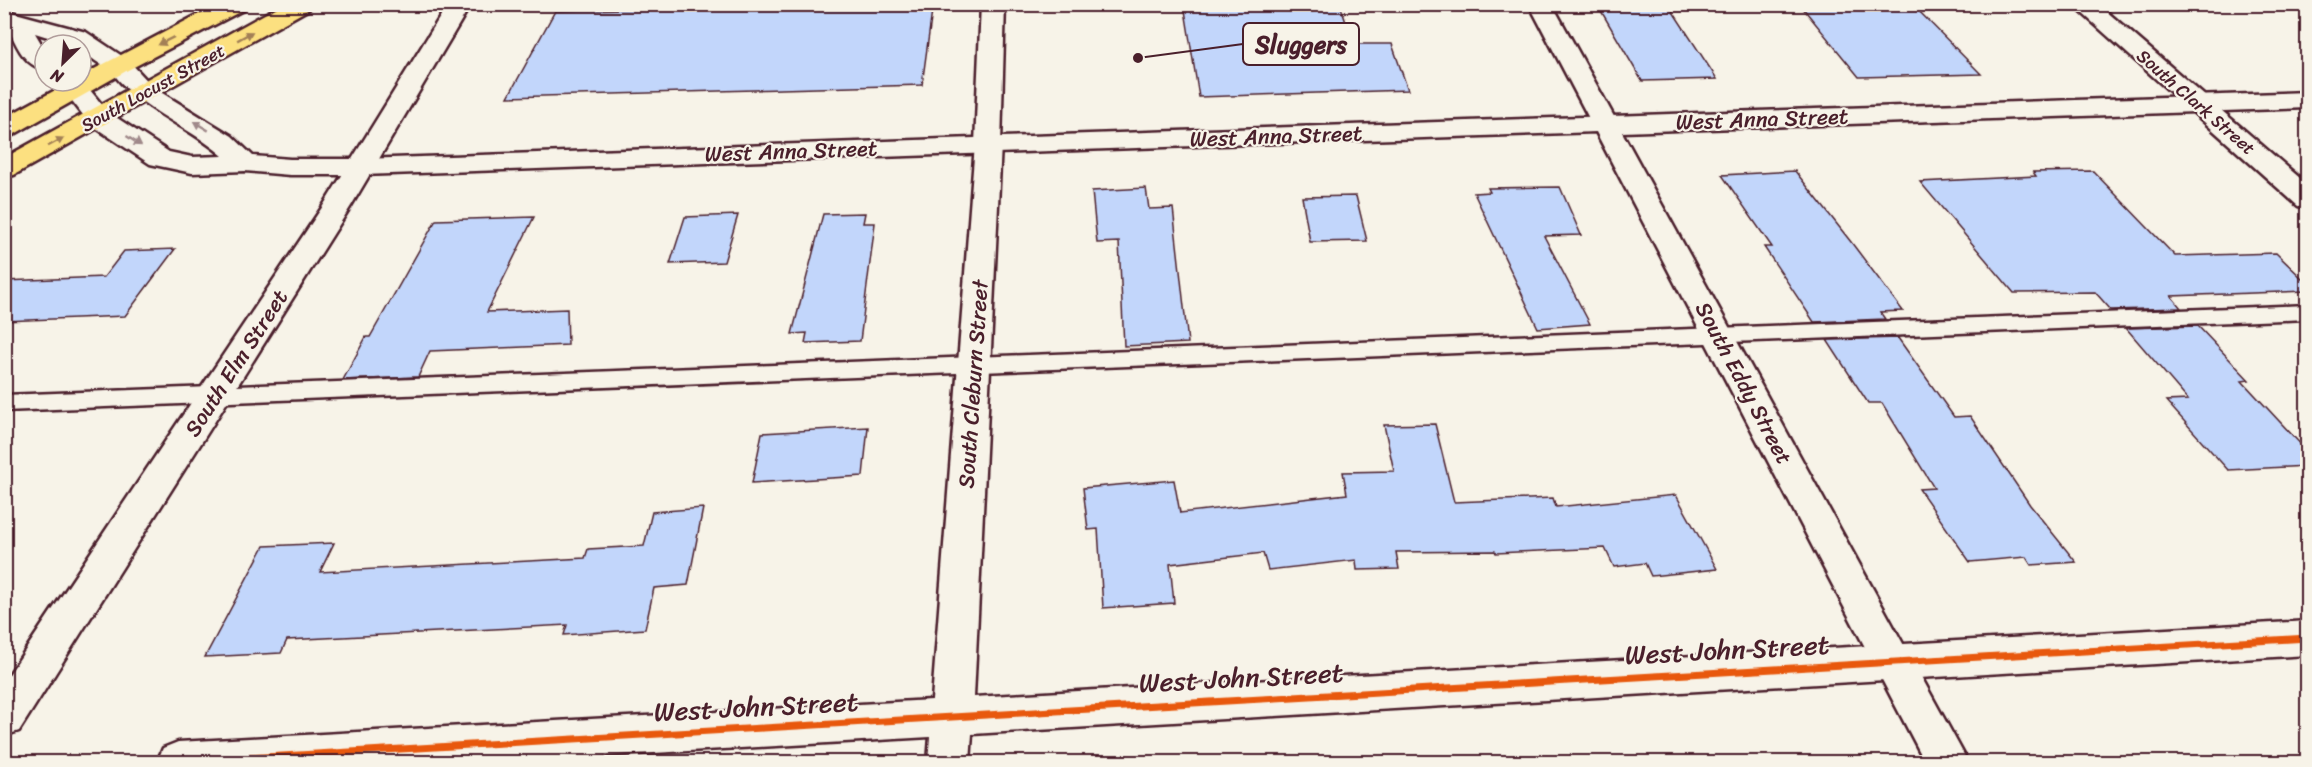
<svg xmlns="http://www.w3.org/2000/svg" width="2312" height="767" viewBox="0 0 2312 767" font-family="Sriracha,sans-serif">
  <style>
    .building { fill: #c2d6fb; stroke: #4a1f2b; stroke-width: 1.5 }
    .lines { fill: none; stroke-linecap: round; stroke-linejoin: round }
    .service-casing { stroke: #4a1f2b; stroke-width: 5 }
    .minor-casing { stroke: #4a1f2b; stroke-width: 5 }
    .tertiary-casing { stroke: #4a1f2b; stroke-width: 5 }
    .secondary-casing { stroke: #4a1f2b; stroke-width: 5 }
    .primary-casing { stroke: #4a1f2b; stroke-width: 5 }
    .service { fill: #f7f3e8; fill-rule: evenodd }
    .minor { fill: #f7f3e8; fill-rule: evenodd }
    .tertiary { fill: #f7f3e8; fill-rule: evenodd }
    .secondary { fill: #f7f3e8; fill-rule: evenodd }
    .primary { fill: #fce080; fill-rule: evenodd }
    .cycleway-casing { stroke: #f7f3e8; stroke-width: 10 }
    .cycleway { stroke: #e8590c; stroke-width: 7 }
    .oneway { fill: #a38056 }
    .oneway2 { fill: #a0898a }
    .labels { text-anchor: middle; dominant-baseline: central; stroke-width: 4.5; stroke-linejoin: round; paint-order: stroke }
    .far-street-label { font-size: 18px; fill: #4a1f2b; stroke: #f7f3e8 }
    .street-label { font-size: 22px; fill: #4a1f2b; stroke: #f7f3e8 }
    .near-street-label { font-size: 27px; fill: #4a1f2b; stroke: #f7f3e8 }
    .leader { fill: none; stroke: #4a1f2b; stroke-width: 2 }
    .callout-dot { fill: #4a1f2b; stroke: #f7f3e8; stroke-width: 2 }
    .callout { fill: #f7f3e8; stroke: #4a1f2b; stroke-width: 2 }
    .callout-label { font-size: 24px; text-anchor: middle; font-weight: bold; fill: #4a1f2b }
  </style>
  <rect width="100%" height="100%" fill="#f7f3e8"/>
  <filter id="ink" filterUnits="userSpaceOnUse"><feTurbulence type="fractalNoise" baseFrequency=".0167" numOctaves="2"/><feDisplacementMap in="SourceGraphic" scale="12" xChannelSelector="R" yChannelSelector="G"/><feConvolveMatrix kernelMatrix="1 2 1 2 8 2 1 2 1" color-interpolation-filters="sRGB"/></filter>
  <g filter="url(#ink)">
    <!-- building -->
    <g class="building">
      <path d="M795,4H933L922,85L508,97L555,11Z"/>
      <path d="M1184,4H1340L1353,44H1392L1408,90L1199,97Z"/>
      <path d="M1597,4H1668L1717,79L1642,81Z"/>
      <path d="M1850,4H1912L1981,74L1859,77L1802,7L1851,6Z"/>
      <path d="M1795,171L1851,242L1903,311L1880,312L1885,319L1814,322L1764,247H1772L1722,175Z"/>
      <path d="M2093,171L2175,256L2276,253L2307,283V291L2171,296L2181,308L2111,310L2095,292L2014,293L1920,182L2036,176L2033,172Z"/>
      <path d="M1560,187L1581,235L1544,236L1590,324L1538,328L1474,193L1490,192L1488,188Z"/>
      <path d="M1146,188L1149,209L1173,208L1188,343L1124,346L1119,242L1097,243L1092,191Z"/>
      <path d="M1356,196L1367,241L1310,242L1302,197Z"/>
      <path d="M865,213L863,223H875L860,341L805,343L807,333L792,334L823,214Z"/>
      <path d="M738,215L724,262L670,264L685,217Z"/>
      <path d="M534,217L487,312L567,309L568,345L430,351L418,377L343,380L366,337H370L436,220Z"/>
      <path d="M175,249L125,316L4,321V281L104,277L124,251Z"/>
      <path d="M2198,326L2249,380L2242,381L2307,451V466L2228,470L2166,401L2188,400L2126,328Z"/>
      <path d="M1898,338L1954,417L1970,416L2030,505L2076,562L2031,565L2026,557L1970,562L1919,489L1934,488L1882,403H1868L1827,340Z"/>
      <path d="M1435,424L1454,502L1553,498L1556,507L1676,495L1717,569L1651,576L1645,563L1614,567L1605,548L1496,553L1495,551L1396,552L1399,569L1357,570L1356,560L1268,570L1263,553L1170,564L1174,603L1103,608L1098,529L1088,530L1083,488L1174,480L1180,513L1347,494L1343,472L1394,471L1384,425Z"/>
      <path d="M868,427L863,476L752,483L762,433Z"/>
      <path d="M703,508L688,585L654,588L645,629L564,635L567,625L287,640L281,653L205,657L264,546L334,543L320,572L585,558L588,549L644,546L652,512Z"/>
    </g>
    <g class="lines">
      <!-- service casing -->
      <g class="service-casing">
        <path id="service" d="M2308,305V319L4,411V395Z"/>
      </g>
      <!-- minor casing -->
      <g class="minor-casing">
        <g id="minor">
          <path d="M448,4H471L351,206L19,731L4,736V682L323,206Z"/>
          <path d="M981,4H1005L1001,144L974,697L2308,621V655L972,734L970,762H928L930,737L498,762H157L163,748L178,742L932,700L975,144Z"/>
          <path d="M1529,4H1552L1618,124L1614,130L1605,132L1596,130L1592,124Z"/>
          <path d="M2072,4H2098L2308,185V208L2298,206Z"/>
        </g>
      </g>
      <!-- tertiary casing -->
      <g class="tertiary-casing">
        <path id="tertiary" d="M4,10L86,32L128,60L131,65L128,70C109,75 96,60 81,51V45H73L35,33L45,50V70C23,65 16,44 7,25L4,24Z"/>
      </g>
      <!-- secondary casing -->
      <g class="secondary-casing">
        <path id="secondary" d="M119,58L128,60L154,88L232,136L253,156L290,159H362L2308,92V108L1622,132L1968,762H1925L1596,132L362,175H290L245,171L192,173L150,164L90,124L63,89L67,84L76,81L85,84L108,112L169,152L192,157L223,156C184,122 137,110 107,65L110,60Z"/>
      </g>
      <!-- primary casing -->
      <g class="primary-casing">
        <g id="primary">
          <path d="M218,4H248L245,9L128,70L13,135L4,137V118L72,81H81V76Z"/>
          <path d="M283,4H312L309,9L14,175L4,177V158Z"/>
        </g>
      </g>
      <!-- service -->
      <use href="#service" class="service"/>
      <!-- minor -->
      <use href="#minor" class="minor"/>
      <!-- tertiary -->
      <use href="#tertiary" class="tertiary"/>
      <!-- secondary -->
      <use href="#secondary" class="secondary"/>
      <!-- primary -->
      <use href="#primary" class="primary"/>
      <!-- cycleway casing -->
      <g class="cycleway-casing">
        <path id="cycleway" d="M178,762L2308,638"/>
      </g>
      <!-- cycleway -->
      <use href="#cycleway" class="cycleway"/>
    </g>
    <!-- one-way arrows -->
    <defs><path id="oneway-solid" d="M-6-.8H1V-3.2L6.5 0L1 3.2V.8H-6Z" transform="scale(1.5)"/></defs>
    <g class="oneway">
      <use href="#oneway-solid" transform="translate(245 36) rotate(-29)"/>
      <use href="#oneway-solid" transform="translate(166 41) rotate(153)"/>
      <use href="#oneway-solid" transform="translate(56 142) rotate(-28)"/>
    </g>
    <g class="oneway2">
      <use href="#oneway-solid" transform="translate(201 126) rotate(-149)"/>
      <use href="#oneway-solid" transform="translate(134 141) rotate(33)"/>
    </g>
  </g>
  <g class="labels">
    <!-- far-street labels -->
    <g class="far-street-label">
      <text transform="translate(153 88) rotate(-29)">South Locust Street</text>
      <text transform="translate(2196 102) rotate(41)">South Clark Street</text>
    </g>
    <!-- street labels -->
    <g class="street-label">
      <text transform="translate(1762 119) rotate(-2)">West Anna Street</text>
      <text transform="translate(1276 136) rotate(-2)">West Anna Street</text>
      <text transform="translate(791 151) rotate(-2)">West Anna Street</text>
      <text transform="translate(236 363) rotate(-57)">South Elm Street</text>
      <text transform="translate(1744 383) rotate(62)">South Eddy Street</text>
      <text transform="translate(973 384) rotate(-86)">South Cleburn Street</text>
    </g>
    <!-- near-street labels -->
    <g class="near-street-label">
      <text transform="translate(1727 650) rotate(-3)">West John Street</text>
      <text transform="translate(1241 678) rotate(-3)">West John Street</text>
      <text transform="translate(756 707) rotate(-3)">West John Street</text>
    </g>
  </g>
  <!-- callouts -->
  <path class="leader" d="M1138 58L1243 44"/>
  <circle class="callout-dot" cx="1138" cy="58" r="6"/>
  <rect class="callout" x="1243" y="23" width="116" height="42" rx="6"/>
  <g class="callout-label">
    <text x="1301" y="53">Sluggers</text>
  </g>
  <!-- margin -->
  <rect width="2312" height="767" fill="none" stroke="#f7f3e8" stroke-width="24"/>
  <rect x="12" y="12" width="2288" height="743" fill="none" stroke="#4a1f2b" stroke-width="2" filter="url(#ink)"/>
  <!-- north arrow -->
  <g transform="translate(63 63) rotate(205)"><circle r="28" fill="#f7f3e8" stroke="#b29e9c" stroke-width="1.5"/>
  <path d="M0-4.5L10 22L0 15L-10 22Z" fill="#4a1f2b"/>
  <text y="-9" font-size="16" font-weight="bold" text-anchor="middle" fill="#4a1f2b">N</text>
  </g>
</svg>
